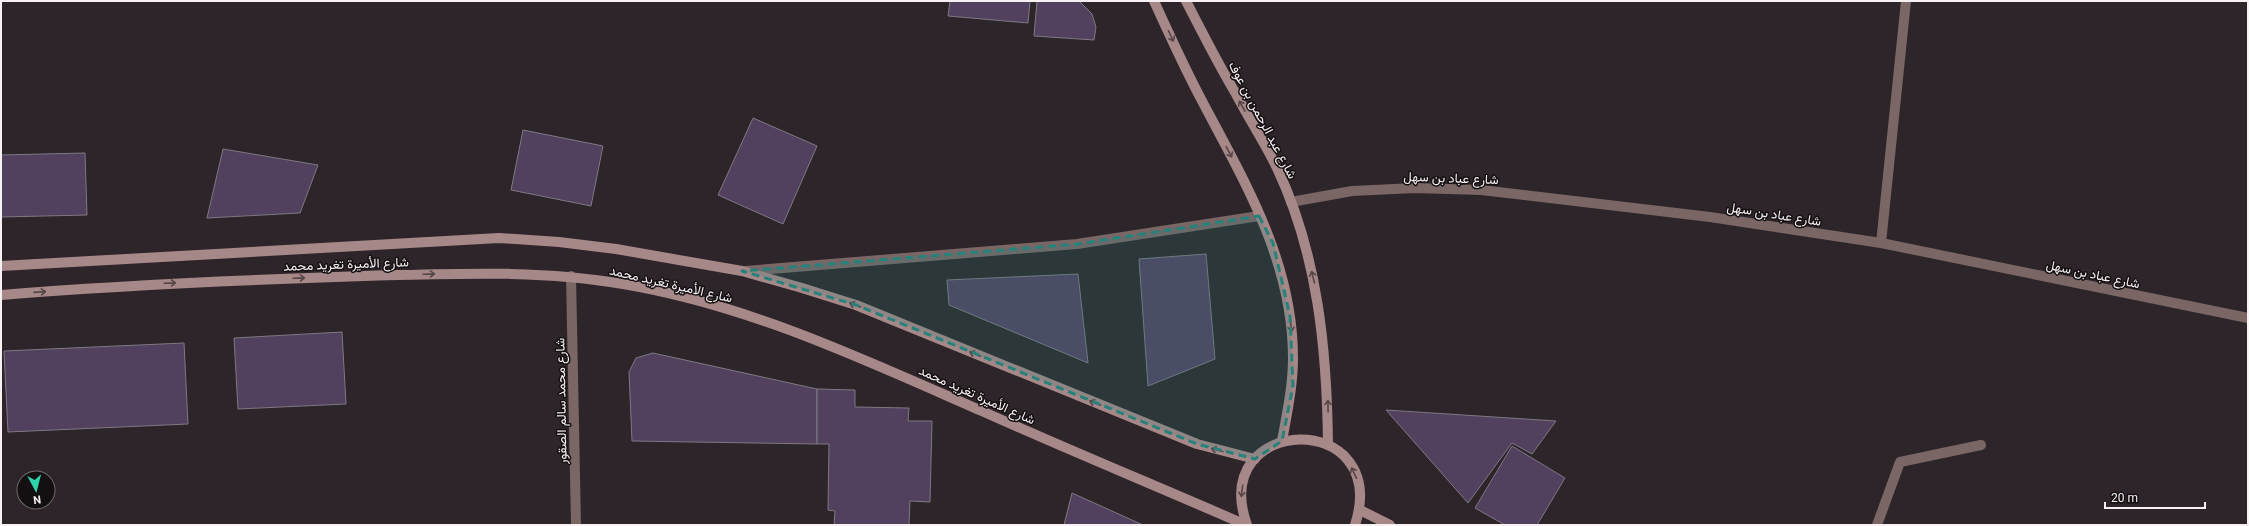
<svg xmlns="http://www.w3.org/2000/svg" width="2249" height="526" viewBox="0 0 2249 526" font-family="Roboto,Vazirmatn,sans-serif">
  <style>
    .building { fill: #52405f; stroke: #7e7982 }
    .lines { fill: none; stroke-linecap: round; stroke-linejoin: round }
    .lane { stroke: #796665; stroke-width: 10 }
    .street { stroke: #796665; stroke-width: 10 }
    .secondary { stroke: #a78888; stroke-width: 10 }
    .oneway { stroke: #564647 }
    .marked { fill: #26827b; fill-opacity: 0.2; stroke: #26827b; stroke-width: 3; stroke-dasharray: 8 5; stroke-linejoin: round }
    .labels { text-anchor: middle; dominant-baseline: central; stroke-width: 3; stroke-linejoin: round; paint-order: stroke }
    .street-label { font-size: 13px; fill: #f7f1f4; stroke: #141012 }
  </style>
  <rect width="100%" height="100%" fill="#2e252a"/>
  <!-- building -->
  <g class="building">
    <path d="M950,1H1030L1028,23L948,16Z"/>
    <path d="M1037,1H1079L1092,14L1096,27L1094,40L1034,36Z"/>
    <path d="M753,118L817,146L783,224L718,195Z"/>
    <path d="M523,130L603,146L591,206L511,190Z"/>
    <path d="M223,149L318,165L300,213L207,218Z"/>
    <path d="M85,153L87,215L1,217V155Z"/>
    <path d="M1206,254L1215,359L1148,386L1139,259Z"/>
    <path d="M1078,274L1088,363L949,305L947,280Z"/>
    <path d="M342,332L346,404L238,409L234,338Z"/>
    <path d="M184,343L188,424L8,432L4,351Z"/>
    <path d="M653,353L817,389V444L632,441L629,372L636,358Z"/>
    <path d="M817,389L855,390V407L909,408L908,421H932L930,502L910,501L909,525H834L835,511L828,510L829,444H817Z"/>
    <path d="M1386,410L1556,421L1532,454L1512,443L1468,503Z"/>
    <path d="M1512,446L1565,478L1537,525H1505L1475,508Z"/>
    <path d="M1072,493L1143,525H1064Z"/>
  </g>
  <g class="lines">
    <!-- lane -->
    <path class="lane" d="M1877,525L1900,462L1981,445"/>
    <!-- street -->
    <g class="street">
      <path d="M1291,202L1352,191L1415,188L1481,190L1710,217L1881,243L2248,318"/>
      <path d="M1881,243L1906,1"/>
      <path d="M745,271L1077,244L1259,216"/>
      <path d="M571,276L576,525"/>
    </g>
    <!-- secondary -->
    <g class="secondary">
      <path d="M1154,1C1169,34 1184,67 1201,99C1244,181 1293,261 1293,358C1293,386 1287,413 1282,441"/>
      <path d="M1186,1C1202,32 1218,64 1236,94C1249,119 1265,143 1277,168C1318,255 1327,350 1328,445"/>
      <path d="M1,266L499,238L559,242L616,249L742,271L802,288L856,305L1197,444L1255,459"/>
      <path d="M1,295C122,285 243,280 364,276C451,274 537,269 623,284C750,305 867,361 984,412C1071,451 1159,487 1246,525"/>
      <path d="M1360,510L1390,525"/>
      <path d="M1247,525C1207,413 1392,409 1355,525"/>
    </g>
  </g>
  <!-- one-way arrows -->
  <defs><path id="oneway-shaft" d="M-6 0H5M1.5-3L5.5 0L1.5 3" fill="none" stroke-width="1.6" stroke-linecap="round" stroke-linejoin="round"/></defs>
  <g class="oneway">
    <use href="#oneway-shaft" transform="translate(1171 36) rotate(64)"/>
    <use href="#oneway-shaft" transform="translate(1242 106) rotate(-119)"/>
    <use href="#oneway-shaft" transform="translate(1229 152) rotate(62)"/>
    <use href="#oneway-shaft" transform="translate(429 274) rotate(-2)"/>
    <use href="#oneway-shaft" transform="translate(1313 277) rotate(-104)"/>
    <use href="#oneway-shaft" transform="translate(299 278) rotate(-2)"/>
    <use href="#oneway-shaft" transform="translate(170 283) rotate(-2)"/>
    <use href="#oneway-shaft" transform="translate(40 292) rotate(-4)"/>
    <use href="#oneway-shaft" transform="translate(855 305) rotate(-160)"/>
    <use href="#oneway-shaft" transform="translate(1291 326) rotate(86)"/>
    <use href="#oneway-shaft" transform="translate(975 354) rotate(-158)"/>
    <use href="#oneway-shaft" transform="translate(1095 403) rotate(-158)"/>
    <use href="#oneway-shaft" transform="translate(1328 406) rotate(-91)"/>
    <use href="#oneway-shaft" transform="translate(1217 450) rotate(-166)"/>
    <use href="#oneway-shaft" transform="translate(1354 473) rotate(-116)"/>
    <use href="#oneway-shaft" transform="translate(1242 491) rotate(97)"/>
  </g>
  <!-- marked area -->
  <path class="marked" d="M1259,216L1273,243L1290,316L1293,386L1282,441L1255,459L1197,444L856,305L742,271L1077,244Z"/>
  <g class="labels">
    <!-- street labels -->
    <g class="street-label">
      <text transform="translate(1263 120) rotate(62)">شارع عبد الرحمن بن عوف</text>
      <text transform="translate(1451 178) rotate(2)">شارع عباد بن سهل</text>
      <text transform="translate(1774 214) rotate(9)">شارع عباد بن سهل</text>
      <text transform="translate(346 264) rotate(-2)">شارع الأميرة تغريد محمد</text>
      <text transform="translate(2093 274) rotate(12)">شارع عباد بن سهل</text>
      <text transform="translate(671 284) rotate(13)">شارع الأميرة تغريد محمد</text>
      <text transform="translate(977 395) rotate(24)">شارع الأميرة تغريد محمد</text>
      <text transform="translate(561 401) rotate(-91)">شارع محمد سالم الصقور</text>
    </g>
  </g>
  <!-- border -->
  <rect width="2249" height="526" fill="none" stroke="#f7f1f4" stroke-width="4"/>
  <!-- north arrow -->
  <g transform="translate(36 490) rotate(173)"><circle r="19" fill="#141012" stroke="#6f6a6c"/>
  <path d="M0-3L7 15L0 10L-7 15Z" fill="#2fd4aa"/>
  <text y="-6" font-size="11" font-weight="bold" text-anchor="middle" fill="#f7f1f4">N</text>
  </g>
  <!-- scale -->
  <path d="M2105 502v6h100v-6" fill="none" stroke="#f7f1f4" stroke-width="2"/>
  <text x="2111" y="502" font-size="12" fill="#f7f1f4" stroke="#141012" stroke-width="3" paint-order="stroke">20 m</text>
</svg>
